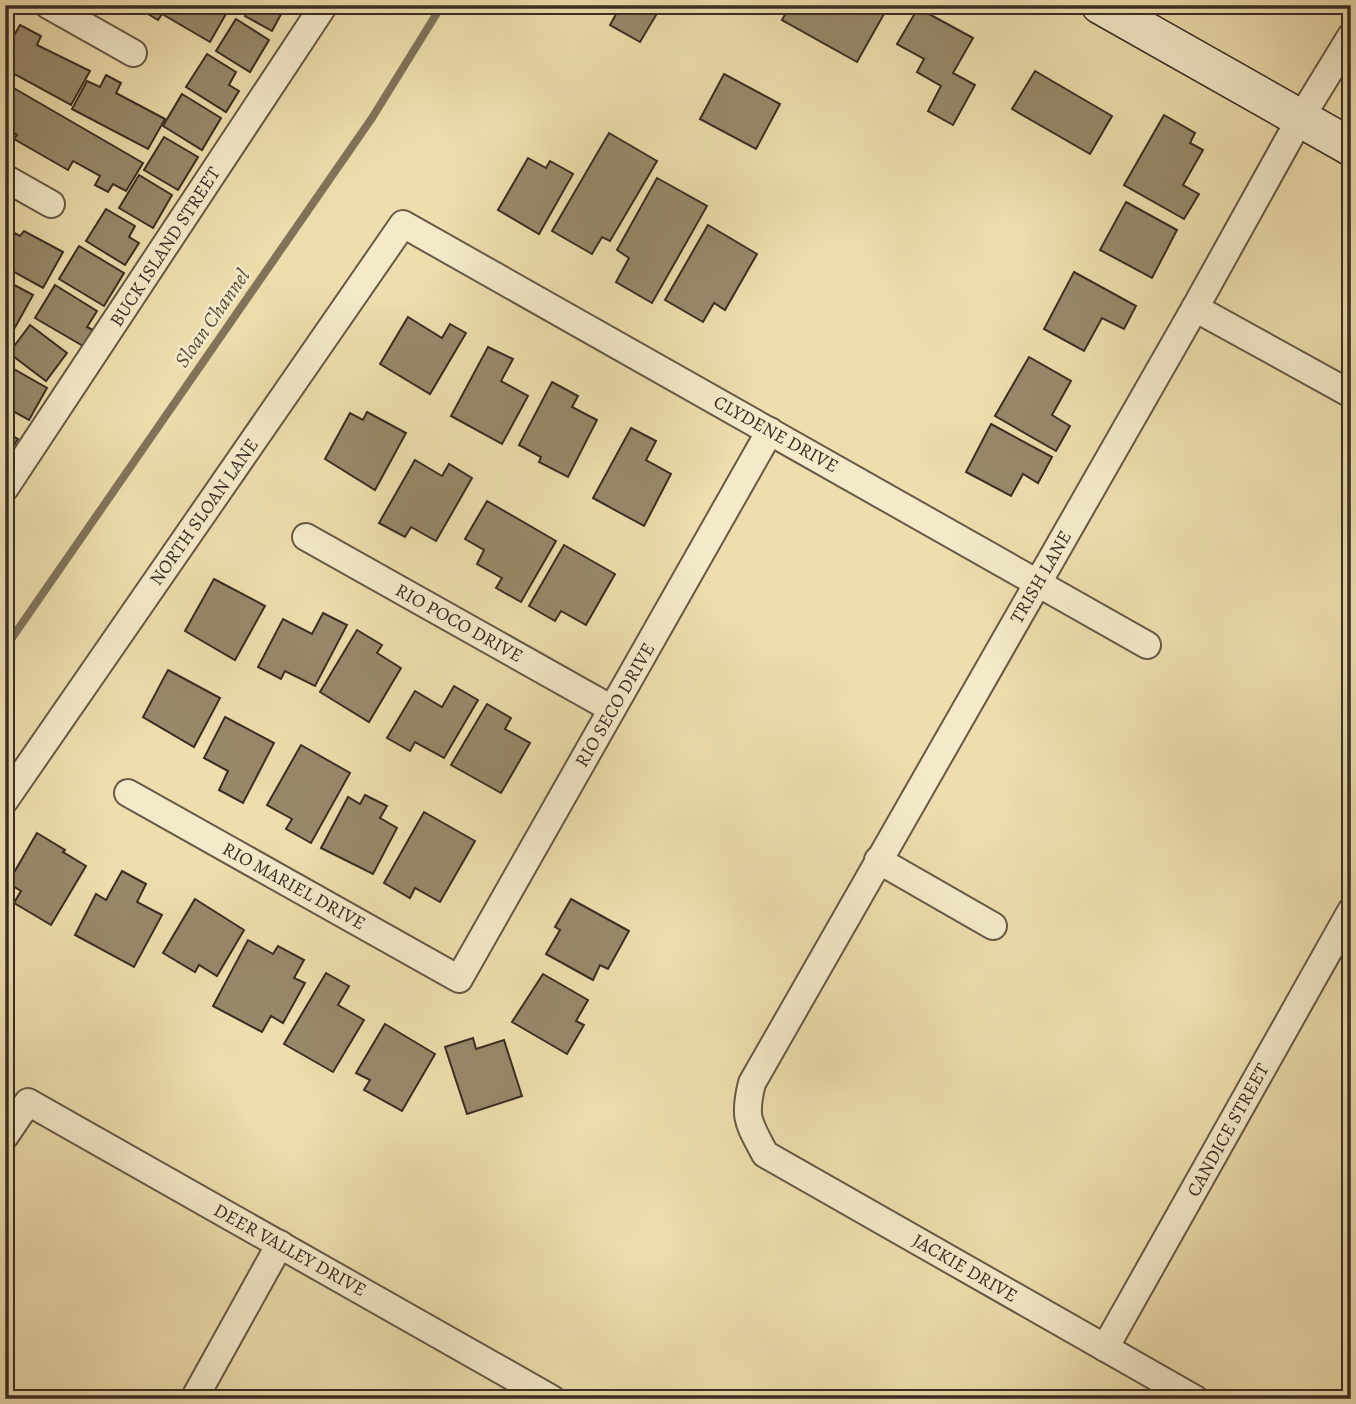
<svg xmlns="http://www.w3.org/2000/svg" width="1356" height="1404" viewBox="0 0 1356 1404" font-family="Alegreya,serif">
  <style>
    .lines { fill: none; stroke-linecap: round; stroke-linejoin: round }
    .stream { stroke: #81735a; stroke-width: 8 }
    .building { fill: #98896b; stroke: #3a2d24; stroke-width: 2 }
    .minor-casing { stroke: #675946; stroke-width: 30 }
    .secondary-casing { stroke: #3a2d24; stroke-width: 40 }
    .minor { stroke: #f4eaca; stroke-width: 26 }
    .secondary { stroke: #f4eaca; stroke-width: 37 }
    .labels { text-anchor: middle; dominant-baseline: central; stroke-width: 5; stroke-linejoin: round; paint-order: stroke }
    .street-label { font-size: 19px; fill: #3a2d24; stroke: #f4eaca }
    .water-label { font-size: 21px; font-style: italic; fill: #584a3a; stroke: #f4eaca }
  </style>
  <rect width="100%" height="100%" fill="#eedead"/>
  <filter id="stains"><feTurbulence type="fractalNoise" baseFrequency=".00286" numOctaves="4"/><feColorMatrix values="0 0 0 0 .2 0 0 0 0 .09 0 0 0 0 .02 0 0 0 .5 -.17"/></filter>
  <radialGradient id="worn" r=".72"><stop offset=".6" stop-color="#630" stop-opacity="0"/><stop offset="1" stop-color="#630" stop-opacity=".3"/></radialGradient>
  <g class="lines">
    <!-- stream -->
    <path class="stream" d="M5,648L372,118L442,5"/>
  </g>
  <!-- building -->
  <g class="building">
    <path d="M133,5H215L227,12L210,42L162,14L158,20Z"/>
    <path d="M251,5H286L272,31L245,16Z"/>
    <path d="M621,5H662L640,42L610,25Z"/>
    <path d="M790,5H889L857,62L782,20Z"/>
    <path d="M918,8L973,38L953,73L975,85L953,125L928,111L941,86L917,72L924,59L897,44Z"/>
    <path d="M236,19L269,40L250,72L216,51Z"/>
    <path d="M20,25L41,36L37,45L90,71L71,105L5,69V51Z"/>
    <path d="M207,54L236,72L229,85L239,91L226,112L186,87Z"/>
    <path d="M1035,71L1112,116L1090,154L1012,109Z"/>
    <path d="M724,74L780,104L756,149L700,119Z"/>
    <path d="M106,75L121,83L116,93L165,119L148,149L72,109L87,81L100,87Z"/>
    <path d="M5,83L143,163L126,191L113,184L108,192L95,185L100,176L73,161L68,170L14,139L17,135L5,127Z"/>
    <path d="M182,94L221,118L202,150L163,126Z"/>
    <path d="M1164,115L1195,133L1190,143L1203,150L1183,185L1199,194L1184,219L1124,185Z"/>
    <path d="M609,133L657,161L610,241L602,237L592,254L552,231Z"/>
    <path d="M164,137L198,157L178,190L144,170Z"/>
    <path d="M528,158L546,168L550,161L573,174L539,234L498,210Z"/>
    <path d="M139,175L172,195L153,228L119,208Z"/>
    <path d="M657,178L707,206L652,303L616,282L629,258L617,250Z"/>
    <path d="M1126,202L1177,230L1152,278L1100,250Z"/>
    <path d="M106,209L135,226L129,237L139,243L125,265L86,241Z"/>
    <path d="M708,225L757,254L725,310L714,303L703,322L665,300Z"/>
    <path d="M5,228L20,236L24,231L63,252L43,288L5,267Z"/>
    <path d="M79,246L124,273L104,306L59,279Z"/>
    <path d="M1074,272L1136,306L1124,329L1102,318L1084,351L1044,329Z"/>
    <path d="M5,280L33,295L13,331L5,327Z"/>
    <path d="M55,285L97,311L87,327L93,330L83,346L35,318Z"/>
    <path d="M408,317L442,338L450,324L466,333L430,394L380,364Z"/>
    <path d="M30,325L67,353L46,381L9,353Z"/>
    <path d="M488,347L513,359L501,381L528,396L502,444L451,416Z"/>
    <path d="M1029,357L1071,381L1052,415L1070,426L1056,451L995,416Z"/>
    <path d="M5,364L47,388L29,420L5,407Z"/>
    <path d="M552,382L578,396L572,407L597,420L568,477L539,462L541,457L519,445Z"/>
    <path d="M367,412L406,433L375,490L325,459L350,413L363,420Z"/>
    <path d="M991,424L1052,457L1038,483L1023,474L1011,496L966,472Z"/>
    <path d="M631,428L656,441L646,460L671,474L644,526L593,498Z"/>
    <path d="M5,431L18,439L5,459Z"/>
    <path d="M415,460L442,476L449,464L472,478L436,541L411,527L405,537L379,523Z"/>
    <path d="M487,501L556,541L521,602L496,588L502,578L477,564L484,550L465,539Z"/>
    <path d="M564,545L615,574L586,625L561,611L555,621L529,606Z"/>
    <path d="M214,579L265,606L235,660L185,631Z"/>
    <path d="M323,613L347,625L315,686L285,671L281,679L258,667L283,619L312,634Z"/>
    <path d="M357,630L382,645L377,653L401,668L369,722L320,692Z"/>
    <path d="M168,670L220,698L194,747L143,717Z"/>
    <path d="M454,686L478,700L444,758L415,742L410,751L387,738L415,691L442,707Z"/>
    <path d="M487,704L511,718L505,729L530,743L501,793L451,765Z"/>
    <path d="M225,717L274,743L243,803L219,790L228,771L204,758Z"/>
    <path d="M301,745L350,773L311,843L286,829L292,819L267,805Z"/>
    <path d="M365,795L387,806L380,818L397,828L373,874L321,848L348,797L360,804Z"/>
    <path d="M424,812L475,841L440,902L415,888L410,898L384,883Z"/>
    <path d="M37,833L65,850L63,852L86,866L51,925L14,903L21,891L8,883Z"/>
    <path d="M122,871L146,884L137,902L162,915L134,967L75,935L96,894L106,900Z"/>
    <path d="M195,899L244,930L217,976L199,965L195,972L163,953Z"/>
    <path d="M571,899L629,931L608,969L600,965L593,980L546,954L560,930L555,927Z"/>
    <path d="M248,940L273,954L278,946L304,960L294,978L305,983L283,1023L271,1016L262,1032L213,1006Z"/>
    <path d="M326,973L349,986L338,1005L364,1020L333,1072L284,1044Z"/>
    <path d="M543,974L588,1000L576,1021L584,1025L567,1054L512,1022Z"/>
    <path d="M385,1024L435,1054L402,1111L364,1090L370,1080L356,1073Z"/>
    <path d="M473,1038L476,1049L504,1040L522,1096L467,1114L445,1047Z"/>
  </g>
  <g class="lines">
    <!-- minor casing -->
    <g class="minor-casing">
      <g id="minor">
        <path d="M48,5L133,53"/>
        <path d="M5,178L51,204"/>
        <path d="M1195,308L1351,394"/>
        <path d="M5,488L324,5"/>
        <path d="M306,537L612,709"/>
        <path d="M128,793L459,979L770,431"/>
        <path d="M5,800L403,224L1147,645"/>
        <path d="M878,860L993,926"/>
        <path d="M5,1136L28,1102L552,1399"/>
        <path d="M1105,1348L1351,911"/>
        <path d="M194,1399L280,1244"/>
        <path d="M1195,1399L765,1154C749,1123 743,1119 752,1083L1195,308L1300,119L1351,36"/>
      </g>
    </g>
    <!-- secondary casing -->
    <g class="secondary-casing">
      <path id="secondary" d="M1100,5L1351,147"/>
    </g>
    <!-- minor -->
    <use href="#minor" class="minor"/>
    <!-- secondary -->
    <use href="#secondary" class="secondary"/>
  </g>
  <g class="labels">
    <!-- street labels -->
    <g class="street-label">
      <text transform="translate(165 247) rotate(-57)">BUCK ISLAND STREET</text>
      <text transform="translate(776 434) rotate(29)">CLYDENE DRIVE</text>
      <text transform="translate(204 512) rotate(-55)">NORTH SLOAN LANE</text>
      <text transform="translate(1041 577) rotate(-60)">TRISH LANE</text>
      <text transform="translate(459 623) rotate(29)">RIO POCO DRIVE</text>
      <text transform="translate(615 705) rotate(-60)">RIO SECO DRIVE</text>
      <text transform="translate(294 886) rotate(29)">RIO MARIEL DRIVE</text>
      <text transform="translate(1228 1130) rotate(-61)">CANDICE STREET</text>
      <text transform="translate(290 1250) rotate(29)">DEER VALLEY DRIVE</text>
      <text transform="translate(965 1268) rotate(30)">JACKIE DRIVE</text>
    </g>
    <!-- water labels -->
    <g class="water-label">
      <text transform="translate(212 318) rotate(-55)">Sloan Channel</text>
    </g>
  </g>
  <!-- margin -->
  <rect width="1356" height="1404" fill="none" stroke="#eedead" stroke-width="28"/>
  <rect x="7" y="7" width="1342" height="1390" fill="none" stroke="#3a2d24" stroke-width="3.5"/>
  <rect x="14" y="14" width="1328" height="1376" fill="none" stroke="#3a2d24" stroke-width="2"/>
  <rect width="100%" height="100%" filter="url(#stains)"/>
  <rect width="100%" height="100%" fill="url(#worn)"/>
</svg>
